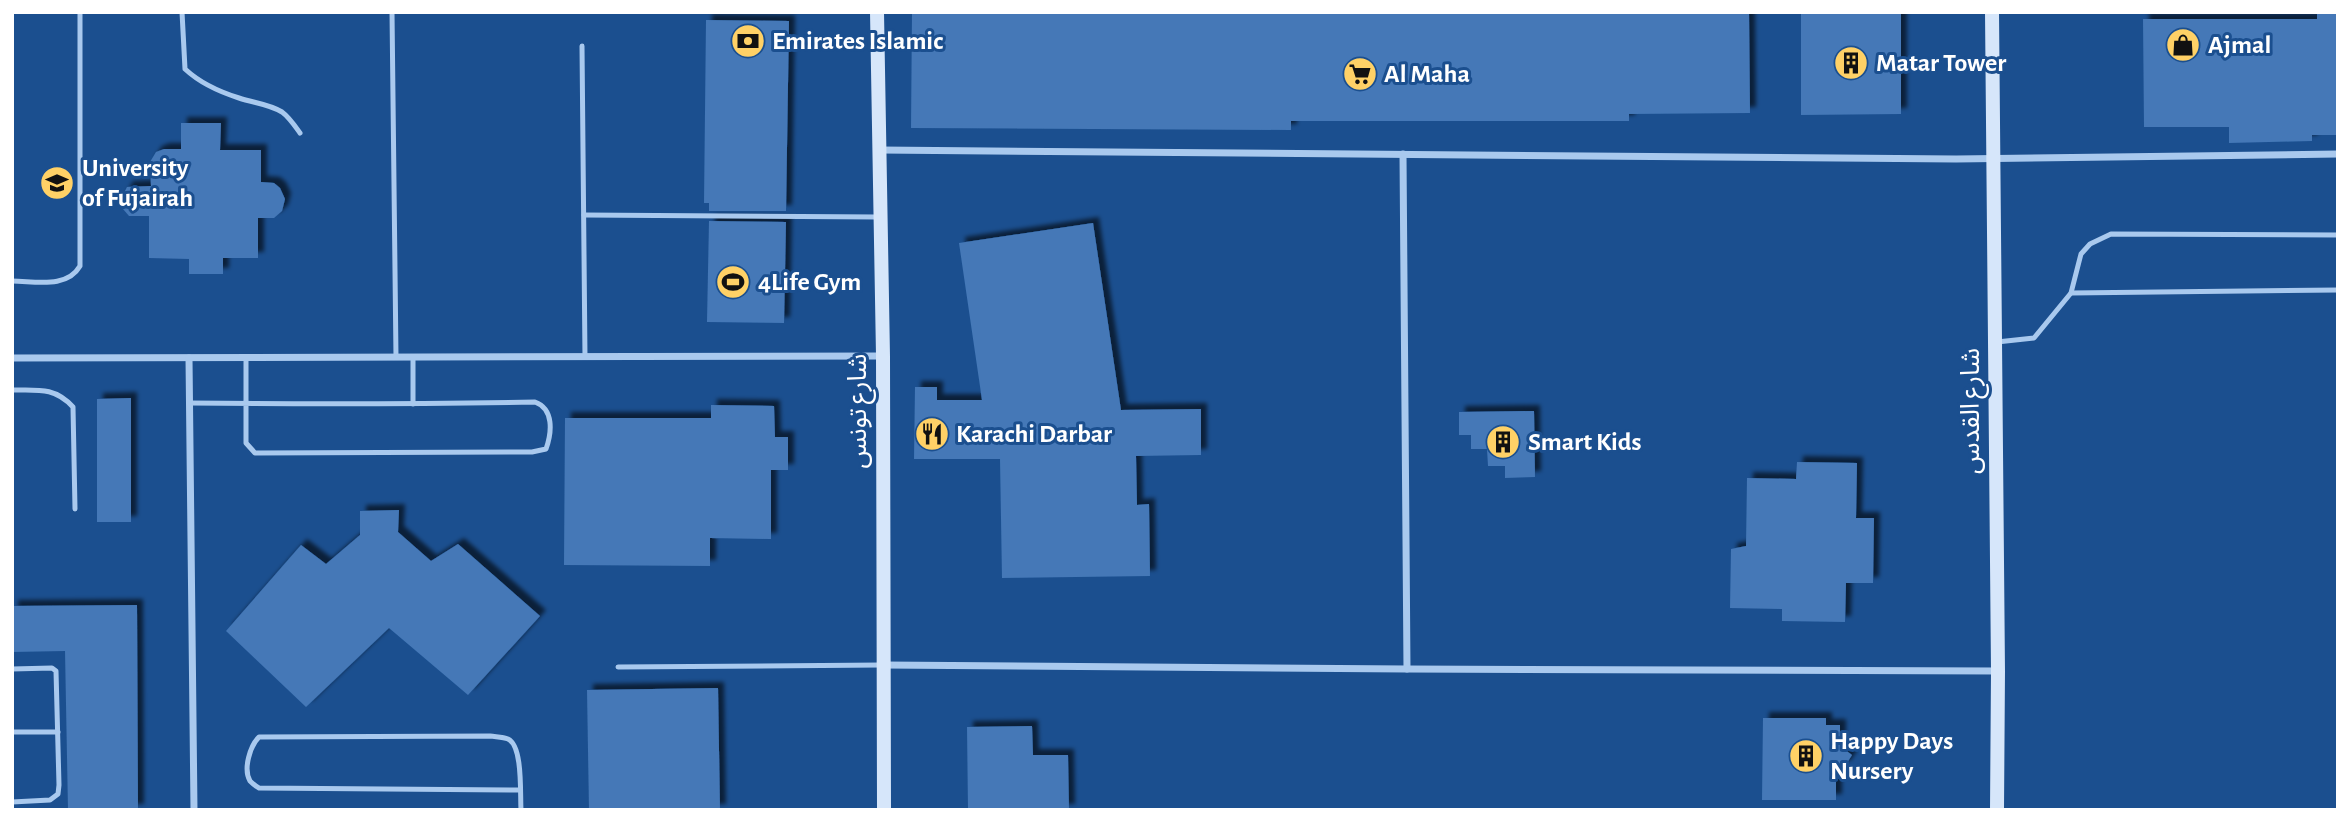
<svg xmlns="http://www.w3.org/2000/svg" width="2350" height="822" viewBox="0 0 2350 822" font-family="'Alegreya Sans','Noto Sans Arabic',sans-serif">
  <style>
    .building { fill: #4478b7; filter: url(#shadow) }
    .lines { fill: none; stroke-linecap: round; stroke-linejoin: round }
    .lane { stroke: #a9c9ee; stroke-width: 5 }
    .street { stroke: #a9c9ee; stroke-width: 7 }
    .secondary { stroke: #d6e6fa; stroke-width: 14 }
    .labels { text-anchor: middle; dominant-baseline: central; stroke-width: 6; stroke-linejoin: round; paint-order: stroke }
    .poi-label { font-size: 26px; font-weight: bold; fill: #fff; stroke: #1b4f8f; text-anchor: start }
    .street-label { font-size: 26px; fill: #fff; stroke: #1b4f8f }
  </style>
  <defs>
    <filter id="shadow"><feDropShadow dx="6" dy="-6" stdDeviation="2" flood-color="#0009"/></filter>
  </defs>
  <rect width="100%" height="100%" fill="#1b4f8f"/>
  <!-- building -->
  <g class="building">
    <path d="M912,12H1749L1750,113L1629,114V121H1291V130L911,128Z"/>
    <path d="M1801,12H1901V114L1801,115Z"/>
    <path d="M2317,12H2338V135H2312V141L2229,143V127H2144L2143,19H2317Z"/>
    <path d="M706,20L789,21L786,211H709V203H704Z"/>
    <path d="M181,123H221L220,150H261V182L274,183L280,188L285,199L282,211L274,218H258V258H223V274H189V259L149,258V216H129L123,209L121,199L127,187L151,186L150,162L156,152L164,149H181Z"/>
    <path d="M709,221L786,222L784,323L707,322Z"/>
    <path d="M1093,223L1121,410L1201,409V455L1136,456L1137,505L1149,504L1150,576L1002,578L1000,459H914L915,387H937V400H982L959,243Z"/>
    <path d="M131,398V522H97V399Z"/>
    <path d="M711,405L774,406L775,437H788V470H771V539L710,538V566L564,565L565,418H711Z"/>
    <path d="M1534,411L1535,477L1505,478V466H1488L1487,449H1471V435H1459V412Z"/>
    <path d="M1797,462L1857,463L1856,518H1874L1873,583H1846L1845,622L1782,621V609L1730,608L1731,549L1746,546L1747,478L1796,479Z"/>
    <path d="M399,510L398,532L431,561L458,544L540,616L468,695L389,628L306,707L226,631L301,545L326,564L360,535V511Z"/>
    <path d="M137,605L138,810H68L65,651L12,652V606Z"/>
    <path d="M718,688L720,810H589L587,690Z"/>
    <path d="M1763,718H1826V725H1840V746L1852,755L1845,766L1836,769V800H1762Z"/>
    <path d="M1032,726L1033,755H1068L1069,810H968L967,727Z"/>
  </g>
  <g class="lines">
    <!-- lane -->
    <g class="lane">
      <path d="M182,12L185,69C200,83 220,92 239,98C254,103 269,104 282,112C289,117 295,126 300,133"/>
      <path d="M392,12L396,357"/>
      <path d="M582,46L585,357"/>
      <path d="M584,215L878,217"/>
      <path d="M12,281C35,281 67,289 80,266V12"/>
      <path d="M2071,293L2338,290"/>
      <path d="M1997,342L2034,338L2071,293L2081,254L2090,244L2111,234L2338,235"/>
      <path d="M12,390C38,390 55,387 73,407L75,509"/>
      <path d="M189,403C305,404 420,404 535,402C554,409 552,432 546,449L532,452L255,453L246,443V357"/>
      <path d="M413,404V357"/>
      <path d="M618,667L881,665"/>
      <path d="M12,669L52,668L56,671L59,785L58,794L50,800L12,802"/>
      <path d="M12,732H58"/>
      <path d="M520,790L259,788C257,787 252,783 250,781C243,769 250,746 259,737L490,736C496,737 503,737 508,739C523,746 520,793 521,810"/>
    </g>
    <!-- street -->
    <g class="street">
      <path d="M880,150L1956,159L2338,154"/>
      <path d="M1403,154L1407,669"/>
      <path d="M12,358L883,356"/>
      <path d="M189,358L194,810"/>
      <path d="M884,665L1407,669L1998,671"/>
    </g>
    <!-- secondary -->
    <g class="secondary">
      <path d="M877,12L883,356L884,810"/>
      <path d="M1992,12L1998,671L1997,810"/>
    </g>
  </g>
  <!-- icons -->
  <defs>
    <g id="bank-disc" transform="scale(1.75)"><circle r="9.5" fill="#ffd166" stroke="#1b4f8f"/><path d="M-6-4H6V4H-6ZM0-2.3a2.3 2.3 0 1 0 0 4.6a2.3 2.3 0 1 0 0-4.6Z" fill="#111"/></g>
    <g id="shop-disc" transform="scale(1.75)"><circle r="9.5" fill="#ffd166" stroke="#1b4f8f"/><path d="M-5-2.5h2.3a2.7 3.5 0 0 1 5.4 0H5L5.5 6h-11ZM-1.5-2.5h3a1.5 2.3 0 0 0-3 0Z" fill="#111"/></g>
    <g id="building-disc" transform="scale(1.75)"><circle r="9.5" fill="#ffd166" stroke="#1b4f8f"/><path d="M-4-6H4V6H1V3H-1V6H-4ZM-2.5-4.3h1.7v1.8h-1.7ZM.8-4.3h1.7v1.8H.8ZM-2.5-1h1.7V.8h-1.7ZM.8-1h1.7V.8H.8Z" fill="#111"/></g>
    <g id="supermarket-disc" transform="scale(1.75)"><circle r="9.5" fill="#ffd166" stroke="#1b4f8f"/><path d="M-6-5.5h2.5l.6 2H6L4.5 2H-2.5L-4.4-4H-6ZM-1.5 3.2a1.3 1.3 0 1 0 .1 0ZM3 3.2a1.3 1.3 0 1 0 .1 0Z" fill="#111"/></g>
    <g id="university-disc" transform="scale(1.75)"><circle r="9.5" fill="#ffd166" stroke="#1b4f8f"/><path d="M0-5L7-2L0 1L-7-2ZM-4 1L0 2.5L4 1V4Q0 6-4 4Z" fill="#111"/></g>
    <g id="stadium-disc" transform="scale(1.75)"><circle r="9.5" fill="#ffd166" stroke="#1b4f8f"/><path d="M0-5a6.5 5 0 1 0 0 10a6.5 5 0 1 0 0-10ZM-3.5-1.8h7v3.6h-7Z" fill="#111"/></g>
    <g id="restaurant-disc" transform="scale(1.75)"><circle r="9.5" fill="#ffd166" stroke="#1b4f8f"/><path d="M-5-6h1v4h1v-4h1v4h1v-4h1v5L-1.5 .5V6h-2V.5L-5-1ZM5-6V6H3V1.5H1.5Q1.5-4 5-6Z" fill="#111"/></g>
  </defs>
  <g fill-rule="evenodd">
    <use href="#bank-disc" x="748" y="41"/>
    <use href="#shop-disc" x="2183" y="45"/>
    <use href="#building-disc" x="1851" y="63"/>
    <use href="#supermarket-disc" x="1360" y="74"/>
    <use href="#university-disc" x="57" y="183"/>
    <use href="#stadium-disc" x="733" y="282"/>
    <use href="#restaurant-disc" x="932" y="434"/>
    <use href="#building-disc" x="1503" y="442"/>
    <use href="#building-disc" x="1806" y="756"/>
  </g>
  <g class="labels">
    <!-- poi labels -->
    <g class="poi-label">
      <text x="772" y="41">Emirates Islamic</text>
      <text x="2208" y="45">Ajmal</text>
      <text x="1876" y="63">Matar Tower</text>
      <text x="1384" y="74">Al Maha</text>
      <text x="82" y="168">University<tspan x="82" dy="30">of Fujairah</tspan></text>
      <text x="758" y="282">4Life Gym</text>
      <text x="956" y="434">Karachi Darbar</text>
      <text x="1528" y="442">Smart Kids</text>
      <text x="1830" y="741">Happy Days<tspan x="1830" dy="30">Nursery</tspan></text>
    </g>
    <!-- street labels -->
    <g class="street-label">
      <text transform="translate(858 411) rotate(-90)">شارع تونس</text>
      <text transform="translate(1971 411) rotate(-90)">شارع القدس</text>
    </g>
  </g>
  <!-- border -->
  <rect width="2350" height="822" fill="none" stroke="#ffffff" stroke-width="28"/>
</svg>
